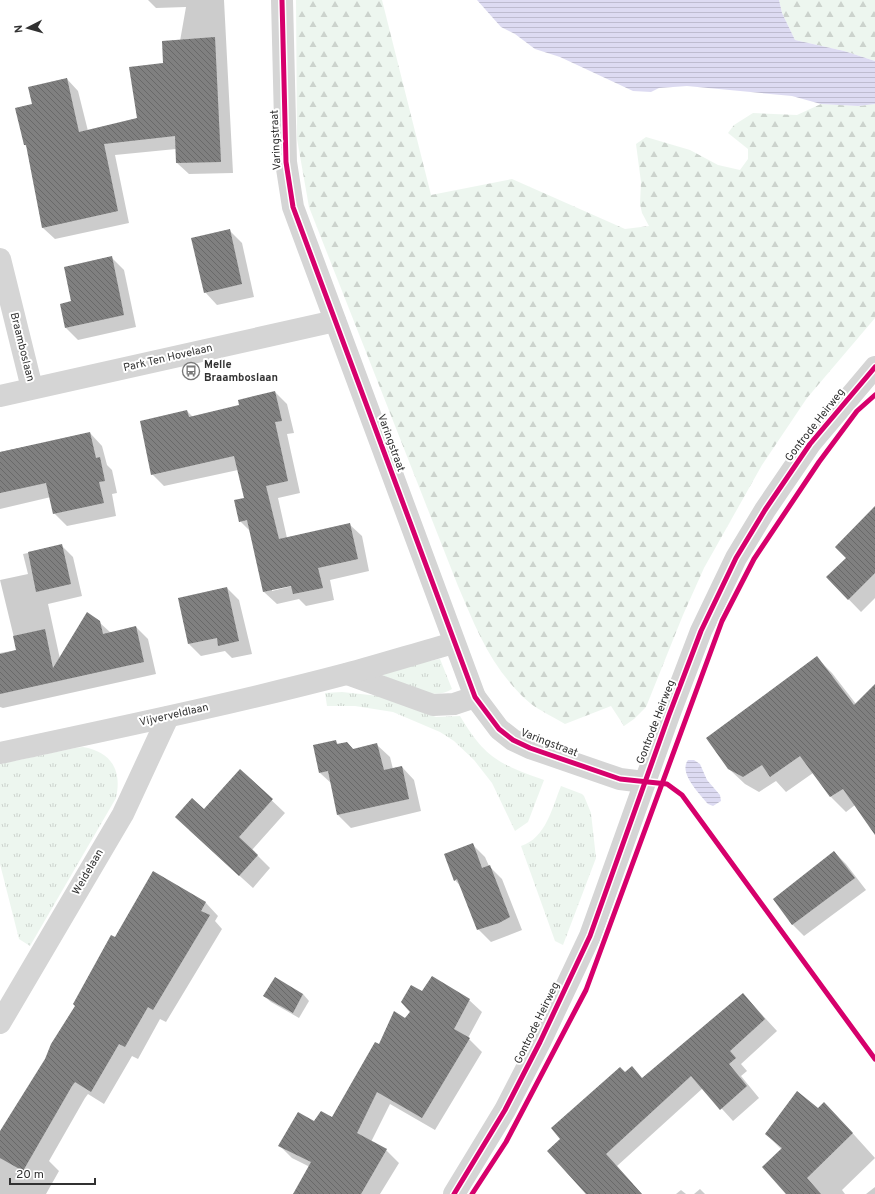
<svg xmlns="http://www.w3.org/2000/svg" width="875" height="1194" viewBox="0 0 875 1194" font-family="Overpass,sans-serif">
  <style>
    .grass { fill: url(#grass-tufts) }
    .forest { fill: url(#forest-firs) }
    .water { fill: url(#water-rules) }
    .shadow { fill: #0003; fill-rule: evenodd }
    .building { fill: url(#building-back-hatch) }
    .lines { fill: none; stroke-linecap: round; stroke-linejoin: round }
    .minor { stroke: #d5d5d5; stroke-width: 22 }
    .cycleway-casing { stroke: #fff; stroke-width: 8 }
    .cycleway { stroke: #d6006c; stroke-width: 5 }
    .labels { text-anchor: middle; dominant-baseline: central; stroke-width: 4; stroke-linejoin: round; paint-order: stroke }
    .street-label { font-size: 11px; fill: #313131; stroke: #fff }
    .poi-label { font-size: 11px; font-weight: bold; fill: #313131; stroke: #fff; text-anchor: start }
  </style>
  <defs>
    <pattern id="grass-tufts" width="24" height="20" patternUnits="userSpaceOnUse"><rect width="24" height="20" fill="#edf6ef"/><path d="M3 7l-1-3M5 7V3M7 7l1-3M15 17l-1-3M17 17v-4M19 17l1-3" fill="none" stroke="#ccd3cd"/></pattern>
    <pattern id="forest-firs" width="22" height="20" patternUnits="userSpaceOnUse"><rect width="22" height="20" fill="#edf6ef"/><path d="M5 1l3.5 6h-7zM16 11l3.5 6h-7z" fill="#ccd3cd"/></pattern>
    <pattern id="water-rules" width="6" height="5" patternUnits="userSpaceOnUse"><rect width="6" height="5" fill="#dddbf2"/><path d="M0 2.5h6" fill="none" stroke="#bebcd0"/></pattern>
    <pattern id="building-back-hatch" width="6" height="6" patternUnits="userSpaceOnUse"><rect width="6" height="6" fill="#808080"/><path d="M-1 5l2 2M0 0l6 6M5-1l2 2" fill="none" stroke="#696969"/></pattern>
  </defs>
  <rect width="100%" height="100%" fill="#fff"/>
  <!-- grass -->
  <g class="grass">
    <path d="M440,659L452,689C433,703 393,682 376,671Z"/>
    <path d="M342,692L379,696L436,717L460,716C485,758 499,764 544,780L528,822L515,831L492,783L474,760L454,741L440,732L393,712L355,706H327L325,693Z"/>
    <path d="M83,747C112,752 122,771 116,798L30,946L19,939L0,864V764L75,748Z"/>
    <path d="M561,786L582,794L584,796L591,813L596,858L563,945L555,941L521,846C546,838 552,808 561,786Z"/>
  </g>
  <!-- forest -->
  <g class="forest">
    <path d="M296,0H382L431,195L512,179L625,229L649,226L642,213L640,204L641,182L636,144L646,137L690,150L718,165L740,170L748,159V149L728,133L734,125L753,113L797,115L821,104L858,106L875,104V318L807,398L762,465L704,568L683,615L646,707L634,719L624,726L611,706L565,724C554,717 540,711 530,703C492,670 477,631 458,586L309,207L297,139Z"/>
    <path d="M779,0H875V61L844,51L795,40L782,13Z"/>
  </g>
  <!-- water -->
  <g class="water">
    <path d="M477,0H779L782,13L795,40L844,51L875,61V104L858,106L821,104L792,96L687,86L659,88L651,92L633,91L560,57L535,49L515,34L501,27Z"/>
    <path d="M688,760H694L700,764L707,780L720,795L721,801L713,806L708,804C700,794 678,773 688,760Z"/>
  </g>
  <!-- shadow -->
  <g class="shadow">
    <path d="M148,0H224L233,173L189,174L177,163L176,149L115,155L129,223L55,239L43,228L28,148L25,145L33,105L67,79L78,91L88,131L138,119L164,64L180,41L186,7L156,8Z"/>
    <path d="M229,230L242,243L254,297L217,305L205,292Z"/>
    <path d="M111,257L124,270L136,327L78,340L66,328L72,302Z"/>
    <path d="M275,392L287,404L294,433L287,434L300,493L278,498L287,538L349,524L362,536L369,571L330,580L334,600L306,606L299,599L277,604L264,592L251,532L240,521L245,498L238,470L164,486L152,474L187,411L193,417L241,406ZM296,583V585L272,591V589Z"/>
    <path d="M90,433L102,446L107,465L112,470L117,493L112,494L116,516L67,526L54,513L51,497L0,509V452Z"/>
    <path d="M875,508V598L861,612L827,577L847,558Z"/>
    <path d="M62,546L73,557L82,596L48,604L60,659L99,622L111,633L136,627L148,639L156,674L3,708L0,707V653L17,650L0,580L28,574L23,554Z"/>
    <path d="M227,588L239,600L252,654L232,658L225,651L201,656L189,644Z"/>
    <path d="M817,658L832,673L856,704L875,686V834L855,805L846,812L831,797L813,773L786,792L776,781L759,792L745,784L729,769Z"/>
    <path d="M335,741L338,744L347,743L354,750L377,745L390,757L393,769L402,767L414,780L421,811L351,828L338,815L332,784L320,773Z"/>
    <path d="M240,770L285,813L252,850L270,868L253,888L189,830Z"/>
    <path d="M472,844L485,857L489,866L502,879L522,930L491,942L478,929L461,887L455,880Z"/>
    <path d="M834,852L846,864L866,890L804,936L793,925L775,900Z"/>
    <path d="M154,873L206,903L218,916L215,921L222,929L166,1022L160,1019L138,1059L132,1056L104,1104L88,1094L85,1098L49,1161L59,1171L46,1194H0V1133L46,1059Z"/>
    <path d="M423,993L469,1000L482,1012L468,1038L482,1052L435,1130L390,1104L371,1142L386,1150L399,1163L380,1194H294L310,1167L292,1158L280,1146L314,1122L332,1119L379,1045L405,1019Z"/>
    <path d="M303,994L309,1001L299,1018L271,1002L264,996Z"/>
    <path d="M743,994L777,1031L741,1064L747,1071L741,1076L759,1098L733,1121L703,1088L617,1166L633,1184L621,1194H587L625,1073L643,1079Z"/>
    <path d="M819,1110L847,1127L875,1158L842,1190L845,1194H787L782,1150L766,1134Z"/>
    <path d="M875,1187V1194H866Z"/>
    <path d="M700,1189L705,1194H694Z"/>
    <path d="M681,1190L686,1194H676Z"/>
  </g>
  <!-- building -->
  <g class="building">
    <path d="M215,37L221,162L176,163L175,136L104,144L118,211L42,228L26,145H24L15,108L32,104L28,87L67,78L79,132L137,118L129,67L163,63L162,41Z"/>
    <path d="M230,229L242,284L204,293L191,238Z"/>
    <path d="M112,256L124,315L65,328L60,304L71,301L64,267Z"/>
    <path d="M275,391L282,421L275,422L288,481L266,486L279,539L350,523L358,559L318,568L323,588L293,594L291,586L263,592L247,520L239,522L234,500L244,498L234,456L151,475L140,421L187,410L189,417L239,405L238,400Z"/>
    <path d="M90,432L96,458L100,457L105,481L99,482L104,503L53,514L46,483L0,493V452Z"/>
    <path d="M875,506V573L848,600L826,577L846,558L835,547Z"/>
    <path d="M62,544L71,584L36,592L28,552Z"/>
    <path d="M227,587L239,641L218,646L217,638L188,644L178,598Z"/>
    <path d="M87,612L100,621L103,634L136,626L144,662L0,694V654L16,650L13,636L45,629L53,668Z"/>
    <path d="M817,656L854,705L875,684V835L843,789L830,797L800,756L770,777L762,765L743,777L728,769L706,738Z"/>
    <path d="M336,740L337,744L347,742L353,749L377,743L384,770L402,766L409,799L337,815L328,771L319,773L313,745Z"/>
    <path d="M240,769L273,799L239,837L258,855L239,876L175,817L192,798L204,809Z"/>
    <path d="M473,843L482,868L490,865L510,917L499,923L477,930L457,879L454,881L444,854Z"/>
    <path d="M834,851L855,878L792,925L773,899Z"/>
    <path d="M153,871L206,902L201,911L210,915L153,1010L148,1007L125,1047L119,1044L91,1092L75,1082L72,1086L23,1171L0,1158V1131L45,1059L51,1044L75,1006L73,1004L111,935L115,937Z"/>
    <path d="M432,976L470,999L454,1029L470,1038L422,1118L377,1092L357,1133L387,1149L361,1194H293L311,1162L278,1146L298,1112L314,1121L321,1111L332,1117L375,1042L379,1044L394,1011L405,1018L410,1012L401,1002L411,985L422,991Z"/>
    <path d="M275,977L303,994L293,1013L263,996Z"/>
    <path d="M743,993L765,1019L730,1051L736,1058L729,1064L747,1086L720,1110L691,1076L606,1154L642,1194H586L547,1151L560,1139L551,1128L620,1067L625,1072L632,1066L642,1078Z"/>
    <path d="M797,1091L818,1108L824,1102L853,1133L807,1178L821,1194H786L762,1167L782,1148L765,1134Z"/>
  </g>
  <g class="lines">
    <!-- minor -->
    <g class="minor">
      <path d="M282,0L286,162L293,207L475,697L499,729L513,740L530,748L620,779L644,782"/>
      <path d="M0,259L32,388"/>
      <path d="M0,396L335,321"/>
      <path d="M347,674L433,705L454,704L475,697"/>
      <path d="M0,753C116,728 232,704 346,674C383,664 418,653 454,643"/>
      <path d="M0,1023L123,814L168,717"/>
      <path d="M454,1194L505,1110L540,1042L590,936L669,715L701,631L736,558L765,510L810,444L875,367"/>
    </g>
    <!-- cycleway casing -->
    <g class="cycleway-casing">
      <g id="cycleway">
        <path d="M282,0L286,162L293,207L475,697L499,729L513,740L530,748L620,779L667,784L682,795L875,1059"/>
        <path d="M454,1194L505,1110L540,1042L590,936L669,715L701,631L736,558L765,510L810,444L875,367"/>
        <path d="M472,1194L506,1142L586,990L722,621L754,559L819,462L857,411L875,395"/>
      </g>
    </g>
    <!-- cycleway -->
    <use href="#cycleway" class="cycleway"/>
  </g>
  <!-- icons -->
  <defs>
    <g id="bus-ring" transform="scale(0.9)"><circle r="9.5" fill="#fff" stroke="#797979" stroke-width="1.5"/><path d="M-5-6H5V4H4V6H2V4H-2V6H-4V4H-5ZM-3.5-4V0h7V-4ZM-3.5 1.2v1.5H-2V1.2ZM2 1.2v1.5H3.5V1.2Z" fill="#797979"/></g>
  </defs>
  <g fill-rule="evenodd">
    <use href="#bus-ring" x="191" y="371"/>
  </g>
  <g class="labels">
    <!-- street labels -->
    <g class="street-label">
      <text transform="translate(276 140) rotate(-93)">Varingstraat</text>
      <text transform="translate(22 347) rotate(76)">Braamboslaan</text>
      <text transform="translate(168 358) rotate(-13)">Park Ten Hovelaan</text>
      <text transform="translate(815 425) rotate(-52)">Gontrode Heirweg</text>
      <text transform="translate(391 443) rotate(70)">Varingstraat</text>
      <text transform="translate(174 715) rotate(-13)">Vijverveldlaan</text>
      <text transform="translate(656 722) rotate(-69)">Gontrode Heirweg</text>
      <text transform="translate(549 743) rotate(21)">Varingstraat</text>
      <text transform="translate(88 872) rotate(-60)">Weidelaan</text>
      <text transform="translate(537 1023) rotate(-64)">Gontrode Heirweg</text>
    </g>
    <!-- poi labels -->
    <g class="poi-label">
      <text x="204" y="365">Melle<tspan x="204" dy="13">Braamboslaan</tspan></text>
    </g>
  </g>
  <!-- north arrow -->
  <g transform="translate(28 28) rotate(264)" stroke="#ffffff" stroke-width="3" paint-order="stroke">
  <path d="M0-3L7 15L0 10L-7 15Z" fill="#313131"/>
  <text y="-6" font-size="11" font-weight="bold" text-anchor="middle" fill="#313131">N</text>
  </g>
  <!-- scale -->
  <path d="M10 1178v6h85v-6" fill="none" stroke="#313131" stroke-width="2"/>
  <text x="16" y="1178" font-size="12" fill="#313131" stroke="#ffffff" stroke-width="3" paint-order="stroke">20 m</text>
</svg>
